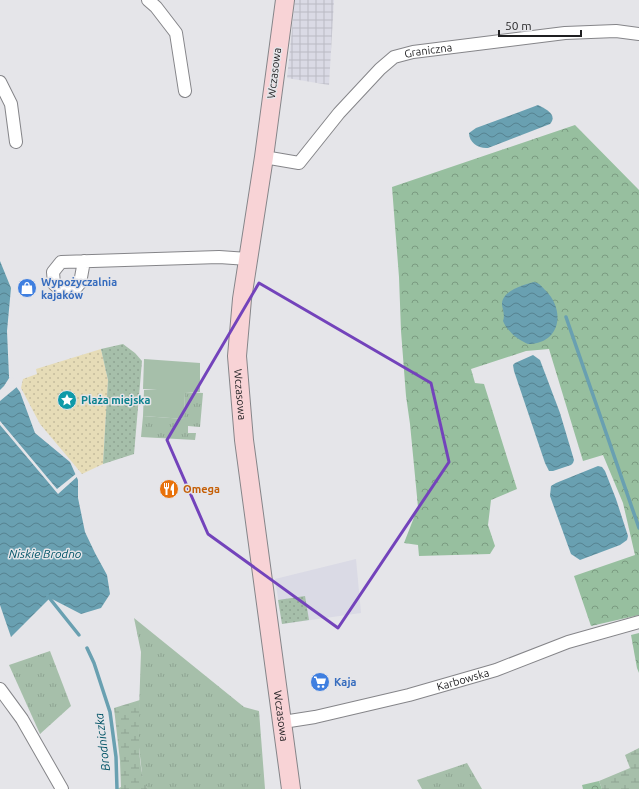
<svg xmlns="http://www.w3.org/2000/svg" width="639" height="789" viewBox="0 0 639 789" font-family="Ubuntu,sans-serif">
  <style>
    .industrial { fill: url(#industrial-grid) }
    .built { fill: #dadae5 }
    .grass { fill: url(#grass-tufts) }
    .forest { fill: url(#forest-crowns) }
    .wetland { fill: url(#wetland-marsh) }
    .sand { fill: url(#sand-dots) }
    .park { fill: url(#park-dots) }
    .garden { fill: #a6bfaa }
    .water { fill: url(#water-waves) }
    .pier { fill: #e5e5e9 }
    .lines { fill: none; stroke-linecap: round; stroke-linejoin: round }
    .stream { stroke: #69a0b1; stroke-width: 3.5 }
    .street-casing { stroke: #858589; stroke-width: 14 }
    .secondary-casing { stroke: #858589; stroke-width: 20 }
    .street { stroke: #fff; stroke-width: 12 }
    .secondary { stroke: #f8d3d6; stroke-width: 18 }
    .marked { fill: none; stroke: #7343bb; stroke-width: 3; stroke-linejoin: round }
    .labels { text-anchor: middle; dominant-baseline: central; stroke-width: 3; stroke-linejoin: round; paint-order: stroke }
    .street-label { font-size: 11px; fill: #1f1f21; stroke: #e5e5e9 }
    .shop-label { font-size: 11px; font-weight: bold; fill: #366cbe; stroke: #e5e5e9; text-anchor: start }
    .culture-label { font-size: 11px; font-weight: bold; fill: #0d838f; stroke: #e5e5e9; text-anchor: start }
    .food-label { font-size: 11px; font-weight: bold; fill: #c56008; stroke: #e5e5e9; text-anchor: start }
    .water-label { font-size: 12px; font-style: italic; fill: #005366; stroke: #e5e5e9 }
  </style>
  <defs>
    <pattern id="industrial-grid" width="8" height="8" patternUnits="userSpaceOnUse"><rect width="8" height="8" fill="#dadae5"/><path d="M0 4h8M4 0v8" fill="none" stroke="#bbbbc4"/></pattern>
    <pattern id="grass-tufts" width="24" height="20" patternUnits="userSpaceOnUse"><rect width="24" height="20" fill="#a6bfaa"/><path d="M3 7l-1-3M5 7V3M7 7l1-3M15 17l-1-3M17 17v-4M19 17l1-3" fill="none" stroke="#8ea492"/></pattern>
    <pattern id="forest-crowns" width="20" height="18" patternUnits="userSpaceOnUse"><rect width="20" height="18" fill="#97bf9f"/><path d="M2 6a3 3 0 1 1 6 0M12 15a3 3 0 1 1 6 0" fill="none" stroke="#7b9b81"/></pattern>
    <pattern id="wetland-marsh" width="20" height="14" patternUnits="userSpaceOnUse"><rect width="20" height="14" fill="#a6bfaa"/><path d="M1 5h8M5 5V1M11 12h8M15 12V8" fill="none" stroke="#8ea492"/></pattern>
    <pattern id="sand-dots" width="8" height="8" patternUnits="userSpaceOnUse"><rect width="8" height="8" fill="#e6dcb7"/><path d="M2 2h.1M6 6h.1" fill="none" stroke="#c5bc9d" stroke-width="1.8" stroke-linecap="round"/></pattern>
    <pattern id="park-dots" width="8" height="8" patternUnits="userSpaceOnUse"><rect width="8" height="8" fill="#a6bfaa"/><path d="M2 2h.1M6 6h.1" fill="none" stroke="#8ea492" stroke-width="1.8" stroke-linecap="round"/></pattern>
    <pattern id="water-waves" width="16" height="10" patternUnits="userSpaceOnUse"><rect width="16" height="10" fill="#69a0b1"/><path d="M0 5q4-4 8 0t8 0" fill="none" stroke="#568290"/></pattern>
  </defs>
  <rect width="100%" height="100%" fill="#e5e5e9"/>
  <!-- industrial -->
  <path class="industrial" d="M295,0H334L329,85L287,78Z"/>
  <!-- built -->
  <path class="built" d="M356,559L361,613L282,624L275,579Z"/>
  <!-- grass -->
  <g class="grass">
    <path d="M185,392L203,393L200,427L188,426V433H196L195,440L141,437L143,416L184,419Z"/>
    <path d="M134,618L244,707L259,711L265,789H148L143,782L138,739L141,652Z"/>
    <path d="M50,651L71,706L40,734L9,665Z"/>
    <path d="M467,763L482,789H422L417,780Z"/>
  </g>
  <!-- forest -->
  <g class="forest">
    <path d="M575,125L639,190V615L591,626L574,576L635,555L623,503L603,455L583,461L549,349L526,351L471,369L475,383L484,384L517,489L491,500L488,525L495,546L490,554L419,556L418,545L404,543L418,507L410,424L406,396L401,331L399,277L392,187Z"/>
    <path d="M639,633V673L637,668L631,635Z"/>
    <path d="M599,781L602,789H583L582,785Z"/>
  </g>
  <!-- wetland -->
  <g class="wetland">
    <path d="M140,700C139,722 136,771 148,789H117L121,787L120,761L114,708Z"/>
    <path d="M639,748V789H602L599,781L630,768L625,755Z"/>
  </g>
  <!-- sand -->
  <path class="sand" d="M101,349L108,380L103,464L82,474L40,424L21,388L23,379L37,374L36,369Z"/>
  <!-- park -->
  <g class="park">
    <path d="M123,344L135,353L142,361L134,454L103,464L108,380L101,349Z"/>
    <path d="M305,596L309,620L282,624L278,600Z"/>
  </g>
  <!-- garden -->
  <path class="garden" d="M144,359L200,363V392H185L184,419L143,416L144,390H157L143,389Z"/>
  <!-- water -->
  <g class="water">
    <path d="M538,105C546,109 558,115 550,124L488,148C479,149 469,143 469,133L476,128Z"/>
    <path d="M0,261L11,288L7,331L9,377L20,392L35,433L70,462L78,480V498L85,532L95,553L107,575L110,594L101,608L81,614L50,598L11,637L0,605Z"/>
    <path d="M534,282C540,283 542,287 546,291C566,311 560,344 528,344C518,340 507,331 503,321C505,315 503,311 502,305C501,291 523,285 534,282Z"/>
    <path d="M533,355L540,360L560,413L574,460L573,463L571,465L553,471H549L545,463L514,371L513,365L515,363Z"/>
    <path d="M598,466L602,467L605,471L616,499L628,536L627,540L620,545L580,560L571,554L550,496L551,486L556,483Z"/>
  </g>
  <!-- pier -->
  <g class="pier">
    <path d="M11,375L18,386L0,401V390L4,386Z"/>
    <path d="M0,421L57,489L77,473L78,476L58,494L0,425Z"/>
  </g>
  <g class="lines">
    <!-- stream -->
    <g class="stream">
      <path d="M566,317L639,528"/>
      <path d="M47,595L79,635"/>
      <path d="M87,648L94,663L110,712L116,757L117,789"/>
    </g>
    <!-- street casing -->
    <g class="street-casing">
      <g id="street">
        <path d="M148,0L156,7L176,33L185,91"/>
        <path d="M0,82L11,104L16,142"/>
        <path id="s1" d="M264,157L299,163L339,113L380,69L394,57L413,52L565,33L616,31L639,34"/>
        <path d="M84,261L80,283L74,290L62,291L54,284L53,272L61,262L219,257L248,259"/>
        <path d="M0,689L22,719L62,789"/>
        <path id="s2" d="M283,722L315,717L409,695L496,670L568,642L639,622"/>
      </g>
    </g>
    <!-- secondary casing -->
    <g class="secondary-casing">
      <g id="secondary">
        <path id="s3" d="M285,0L264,157L242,299L237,356L244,440L291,789"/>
      </g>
    </g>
    <!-- street -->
    <use href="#street" class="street"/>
    <!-- secondary -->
    <use href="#secondary" class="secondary"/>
  </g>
  <!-- marked area -->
  <path class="marked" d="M259,283L431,383L449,462L338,628L208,534L167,440Z"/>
  <!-- icons -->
  <defs>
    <g id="shop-disc" transform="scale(1)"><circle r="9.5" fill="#3f7fe0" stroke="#e5e5e9"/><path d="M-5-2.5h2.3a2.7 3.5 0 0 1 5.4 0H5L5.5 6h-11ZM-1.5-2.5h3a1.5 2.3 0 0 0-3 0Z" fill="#fff"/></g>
    <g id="sight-disc" transform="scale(1)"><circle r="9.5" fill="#0f9aa8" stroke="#e5e5e9"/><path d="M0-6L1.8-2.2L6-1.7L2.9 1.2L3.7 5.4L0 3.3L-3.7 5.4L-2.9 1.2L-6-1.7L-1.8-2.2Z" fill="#fff"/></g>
    <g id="restaurant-disc" transform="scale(1)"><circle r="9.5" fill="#e8710a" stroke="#e5e5e9"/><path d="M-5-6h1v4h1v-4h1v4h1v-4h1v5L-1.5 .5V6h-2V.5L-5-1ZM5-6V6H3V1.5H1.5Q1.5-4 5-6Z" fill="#fff"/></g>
    <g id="supermarket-disc" transform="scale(1)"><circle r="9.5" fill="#3f7fe0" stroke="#e5e5e9"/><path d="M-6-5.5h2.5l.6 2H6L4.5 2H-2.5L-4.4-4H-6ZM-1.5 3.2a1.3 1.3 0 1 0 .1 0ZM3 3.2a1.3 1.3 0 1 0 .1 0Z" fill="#fff"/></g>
  </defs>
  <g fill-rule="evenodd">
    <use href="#shop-disc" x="27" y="288"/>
    <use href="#sight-disc" x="67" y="400"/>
    <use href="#restaurant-disc" x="169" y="489"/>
    <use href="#supermarket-disc" x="320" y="682"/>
  </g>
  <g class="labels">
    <!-- street labels -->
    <g class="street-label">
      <text stroke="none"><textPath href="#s1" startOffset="213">Graniczna</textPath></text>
      <text transform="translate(274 73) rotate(-83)">Wczasowa</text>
      <text stroke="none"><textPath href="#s3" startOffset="398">Wczasowa</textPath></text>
      <text stroke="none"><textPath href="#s2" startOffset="185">Karbowska</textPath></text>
      <text stroke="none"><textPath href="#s3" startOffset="722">Wczasowa</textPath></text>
    </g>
    <!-- shop labels -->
    <g class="shop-label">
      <text x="41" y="282">Wypożyczalnia<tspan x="41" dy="13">kajaków</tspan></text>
      <text x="334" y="682">Kaja</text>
    </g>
    <!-- culture labels -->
    <g class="culture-label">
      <text x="81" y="400">Plaża miejska</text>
    </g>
    <!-- food labels -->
    <g class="food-label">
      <text x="183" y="489">Omega</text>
    </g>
    <!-- water labels -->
    <g class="water-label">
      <text x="45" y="553">Niskie Brodno</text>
      <text transform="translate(102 742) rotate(-97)">Brodniczka</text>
    </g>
  </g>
  <!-- scale -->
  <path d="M499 30v6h82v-6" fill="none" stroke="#1f1f21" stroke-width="2"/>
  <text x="505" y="30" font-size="12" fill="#1f1f21" stroke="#e5e5e9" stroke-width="3" paint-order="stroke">50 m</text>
</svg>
